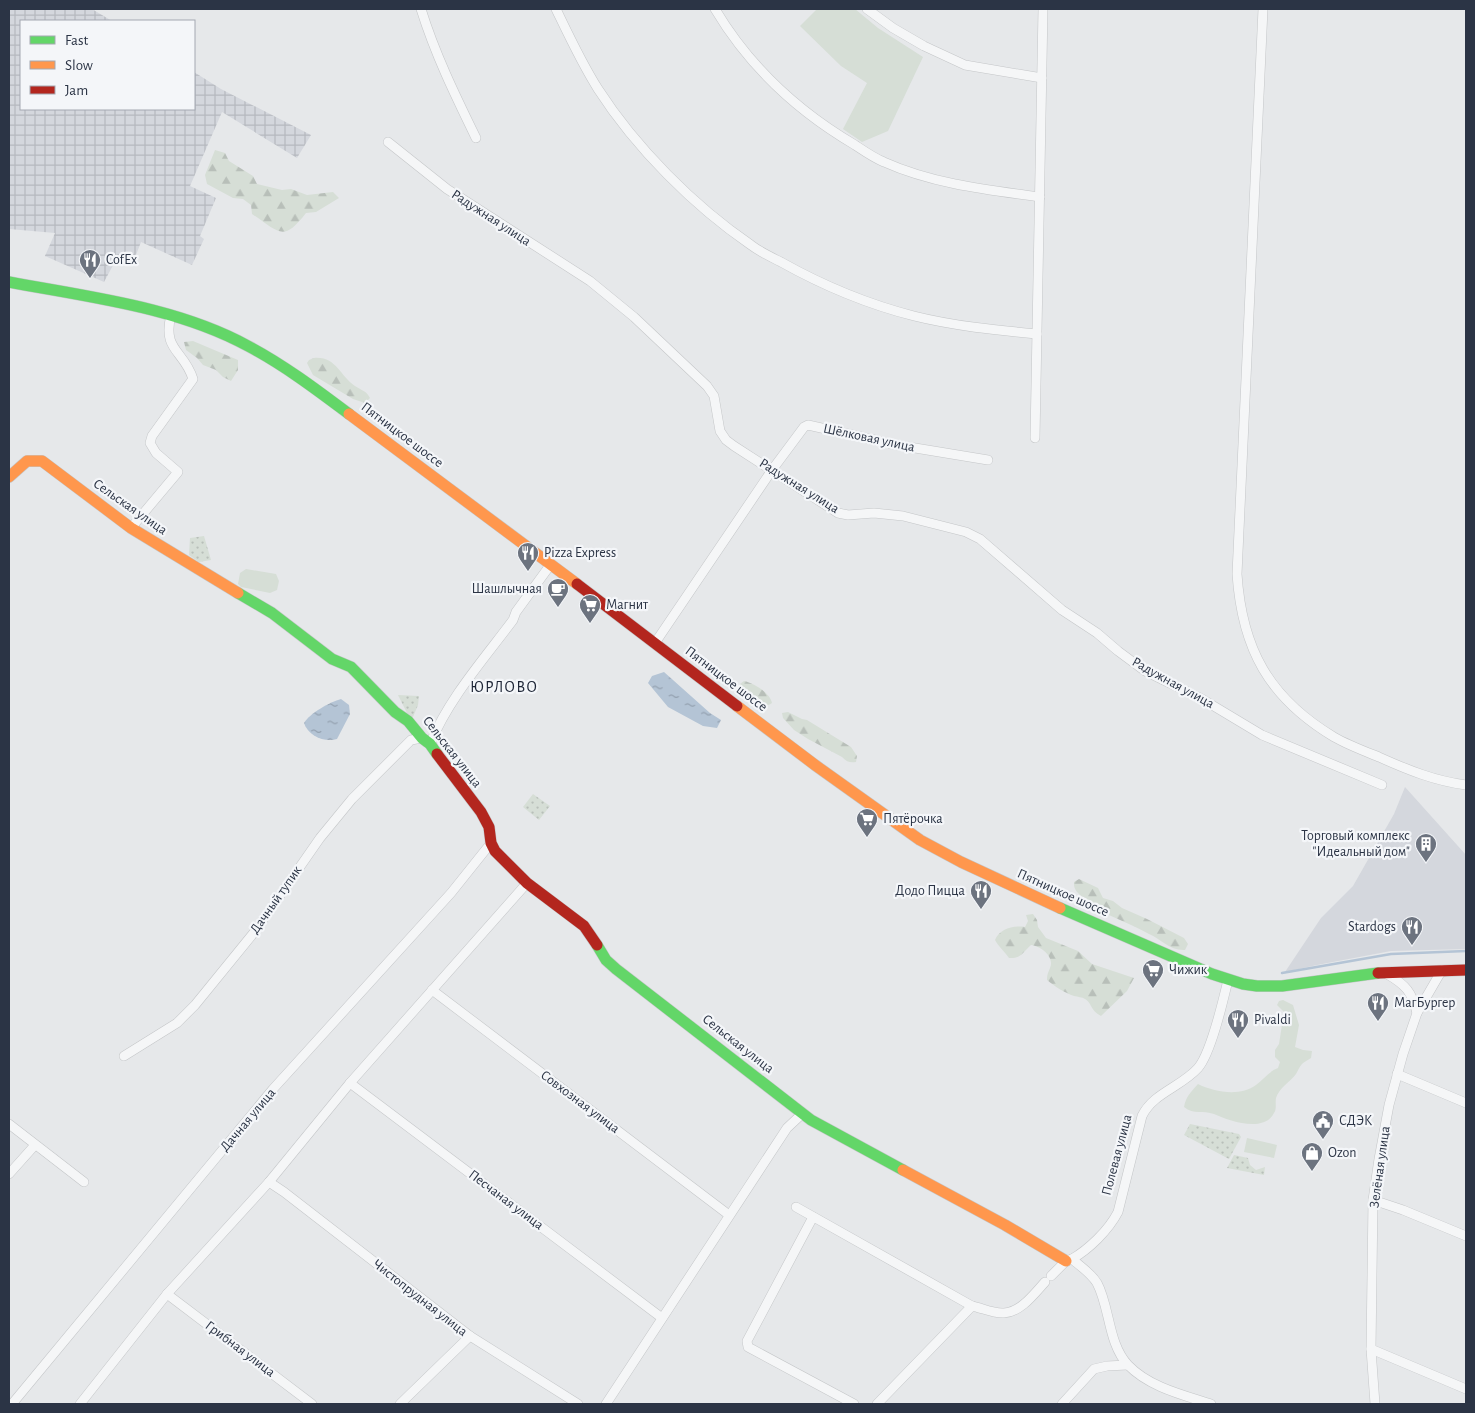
<svg xmlns="http://www.w3.org/2000/svg" width="1475" height="1413" viewBox="0 0 1475 1413" font-family="'Alegreya Sans',sans-serif">
  <style>
    .built { fill: #d4d7dd }
    .industrial { fill: url(#industrial-grid) }
    .grass { fill: #d6ded6 }
    .forest { fill: url(#forest-firs) }
    .park { fill: url(#park-dots) }
    .water { fill: url(#water-ripples) }
    .lines { fill: none; stroke-linecap: round; stroke-linejoin: round }
    .stream { stroke: #b4c4d5; stroke-width: 2.5 }
    .street-casing { stroke: #c4c6c8; stroke-width: 10 }
    .fast-casing { stroke: #c4c6c8; stroke-width: 12 }
    .slow-casing { stroke: #c4c6c8; stroke-width: 12 }
    .jam-casing { stroke: #c4c6c8; stroke-width: 12 }
    .street { stroke: #f5f6f7; stroke-width: 9 }
    .fast { stroke: #63d668; stroke-width: 11 }
    .slow { stroke: #ff974d; stroke-width: 11 }
    .jam { stroke: #b3261e; stroke-width: 11 }
    .labels { text-anchor: middle; dominant-baseline: central; stroke-width: 4.5; stroke-linejoin: round; paint-order: stroke }
    .street-label { font-size: 14px; fill: #2b3445; stroke: #f4f6f9 }
    .poi-label { font-size: 14px; fill: #2b3445; stroke: #f4f6f9; text-anchor: start }
    .quarter-label { font-size: 16px; letter-spacing: 1px; fill: #1d2536; stroke: #f4f6f9 }
  </style>
  <defs>
    <pattern id="industrial-grid" width="8" height="8" patternUnits="userSpaceOnUse" patternTransform="scale(1.25)"><rect width="8" height="8" fill="#d4d7dd"/><path d="M0 4h8M4 0v8" fill="none" stroke="#b6b9bf"/></pattern>
    <pattern id="forest-firs" width="22" height="20" patternUnits="userSpaceOnUse" patternTransform="scale(1.25)"><rect width="22" height="20" fill="#d6ded6"/><path d="M5 1l3.5 6h-7zM16 11l3.5 6h-7z" fill="#b8bfb9"/></pattern>
    <pattern id="park-dots" width="8" height="8" patternUnits="userSpaceOnUse" patternTransform="scale(1.25)"><rect width="8" height="8" fill="#d6ded6"/><path d="M2 2h.1M6 6h.1" fill="none" stroke="#b8bfb9" stroke-width="1.8" stroke-linecap="round"/></pattern>
    <pattern id="water-ripples" width="26" height="14" patternUnits="userSpaceOnUse" patternTransform="scale(1.25)"><rect width="26" height="14" fill="#b4c4d5"/><path d="M2 4q2-2 4 0t4 0M15 11q2-2 4 0t4 0" fill="none" stroke="#93a0af"/></pattern>
  </defs>
  <rect width="100%" height="100%" fill="#e6e8ea"/>
  <!-- built -->
  <path class="built" d="M1405,787L1466,855V949L1391,951L1317,965L1285,972L1321,918L1353,886L1394,814Z"/>
  <!-- industrial -->
  <path class="industrial" d="M9,9H92L112,21H21V109H194V72L221,89L311,135L297,158L222,112L190,186L216,198L200,236L204,239L192,265L141,242L136,255L129,262L118,256L104,282L45,256L55,233L9,229Z"/>
  <!-- grass -->
  <g class="grass">
    <path d="M817,9H855L878,28L923,57L888,131L862,142L843,129L867,83L841,66L800,26Z"/>
    <path d="M246,569L276,574L279,581L277,590L270,593L241,587L238,584L240,573Z"/>
    <path d="M1283,1000L1293,1005L1299,1025L1295,1047L1303,1050L1312,1051L1311,1058C1308,1060 1304,1062 1302,1064C1299,1067 1298,1071 1296,1074C1290,1082 1279,1088 1276,1098C1275,1103 1277,1109 1274,1113C1264,1133 1229,1121 1214,1114C1203,1110 1194,1115 1184,1107C1186,1096 1191,1092 1198,1084C1214,1092 1240,1097 1256,1085C1264,1079 1268,1072 1278,1068L1280,1062L1275,1057V1050L1279,1044L1284,1012L1277,1005L1279,1001Z"/>
    <path d="M1247,1138L1277,1145L1274,1158L1244,1152Z"/>
  </g>
  <!-- forest -->
  <g class="forest">
    <path d="M215,150L225,153L229,161L253,176L257,184L282,190L291,189L307,195L333,192L339,198L316,212L306,213C283,243 279,232 252,214L251,205L243,199L233,198L207,184L205,175Z"/>
    <path d="M193,341L238,360V370L231,381L223,377L216,370L203,365L197,358L186,350L184,342Z"/>
    <path d="M314,358C336,356 340,376 355,386C362,391 366,390 370,398L365,403L353,399L313,375L307,363L309,360Z"/>
    <path d="M744,681C754,683 770,693 772,703C761,711 746,698 739,689L740,684Z"/>
    <path d="M788,712L802,719L807,720L851,747L857,756L856,762C850,763 847,762 842,757L808,739L794,730L783,718L782,713Z"/>
    <path d="M1079,879L1098,888L1103,898L1113,901L1122,908L1147,919L1184,938L1188,944L1185,950C1170,951 1161,939 1149,934C1129,923 1108,915 1087,905C1084,894 1073,894 1074,882Z"/>
    <path d="M1033,914L1037,920L1038,927L1046,938L1078,951L1092,964L1134,978L1127,991L1101,1016C1090,1010 1092,1003 1085,999C1082,997 1078,997 1074,996C1065,993 1054,986 1047,980C1047,974 1048,973 1050,968C1055,957 1041,946 1031,945C1023,952 1021,959 1009,958C1005,952 998,946 995,940C999,929 1014,925 1025,927L1028,921L1026,915Z"/>
  </g>
  <!-- park -->
  <g class="park">
    <path d="M204,536L211,560L199,562L189,555L190,538Z"/>
    <path d="M398,695L419,696L418,705L413,717L407,713Z"/>
    <path d="M533,794L550,806L539,820L523,807Z"/>
    <path d="M1190,1124L1239,1134L1241,1137L1229,1159L1184,1135Z"/>
    <path d="M1234,1155L1248,1158L1250,1165L1256,1170L1265,1167L1264,1175L1227,1168Z"/>
  </g>
  <!-- water -->
  <g class="water">
    <path d="M664,672L710,713L721,720L717,728L703,726L668,707L648,683L652,676Z"/>
    <path d="M341,699L349,705L350,714L337,739C325,743 308,736 304,723C310,713 330,702 341,699Z"/>
  </g>
  <g class="lines">
    <!-- stream -->
    <path class="stream" d="M1282,973L1391,954L1466,951"/>
    <!-- street casing -->
    <g class="street-casing">
      <g id="street">
        <path d="M421,9C435,54 455,95 476,138"/>
        <path d="M556,9C569,36 582,64 598,89C636,148 694,206 751,245C760,252 771,257 781,262C822,285 867,304 914,316C954,326 995,330 1037,334"/>
        <path d="M715,9C749,66 797,111 855,145C864,151 874,158 884,162C933,184 988,190 1040,197"/>
        <path d="M867,9L893,28L924,46L965,65L1042,78"/>
        <path d="M1263,9L1237,574C1242,649 1269,698 1334,737C1348,745 1364,751 1379,757C1408,770 1435,781 1466,785"/>
        <path d="M388,142L447,189L590,281L634,317L707,386L714,396L720,431L726,440L734,446L838,513L848,515L874,513L903,516L966,532L980,539L1062,610L1097,633L1118,651L1145,671L1202,699L1262,735L1382,785"/>
        <path d="M1035,438L1043,9"/>
        <path d="M131,528L178,472L156,453L150,443L152,436L193,379C184,350 162,351 171,315"/>
        <path d="M655,643L772,470L804,427L808,425L897,445L988,460"/>
        <path d="M430,744C449,698 484,659 513,620L516,612L551,564"/>
        <path d="M1387,974C1406,985 1412,992 1417,1013"/>
        <path d="M432,990L729,1215"/>
        <path d="M124,1056L177,1023L195,1005L256,930L320,838L352,799L411,740L422,738"/>
        <path d="M1397,1074L1466,1103"/>
        <path d="M350,1083L662,1318"/>
        <path d="M9,1124L84,1182"/>
        <path d="M9,1174L35,1145"/>
        <path d="M269,1182L284,1192L470,1336L578,1404"/>
        <path d="M1373,1200L1403,1210L1466,1236"/>
        <path d="M796,1207L972,1306"/>
        <path d="M813,1217L747,1341L748,1347L854,1404"/>
        <path d="M1072,1259C1089,1249 1108,1231 1118,1212L1142,1116C1153,1093 1181,1087 1198,1068C1211,1053 1223,1001 1228,980"/>
        <path d="M1051,1276L1066,1261L1072,1259C1080,1266 1091,1273 1097,1283C1110,1307 1108,1344 1128,1365C1149,1387 1183,1395 1211,1404"/>
        <path d="M167,1294L312,1404"/>
        <path d="M1371,1349L1466,1389"/>
        <path d="M12,1404L273,1089L451,893L491,843"/>
        <path d="M80,1404L167,1294L269,1182L350,1083L527,883"/>
        <path d="M400,1404L470,1336"/>
        <path d="M606,1404L787,1128L803,1113"/>
        <path d="M877,1404L972,1306C982,1308 994,1314 1004,1313C1021,1312 1034,1294 1045,1282"/>
        <path d="M1062,1404L1094,1369L1107,1366L1127,1365"/>
        <path d="M1375,1404L1371,1349L1373,1200L1379,1159L1389,1105L1403,1054L1417,1013L1442,970"/>
      </g>
    </g>
    <!-- fast casing -->
    <g class="fast-casing">
      <g id="fast">
        <path d="M9,282C88,297 177,307 248,346C284,365 317,390 349,414"/>
        <path d="M238,593L272,613L332,659L351,667L395,712L408,721L422,738L430,744L437,754"/>
        <path d="M1060,908L1212,974L1243,984L1257,986H1282L1378,973"/>
        <path d="M597,945L606,960L616,969L811,1120L903,1170"/>
      </g>
    </g>
    <!-- slow casing -->
    <g class="slow-casing">
      <g id="slow">
        <path d="M349,414L577,584"/>
        <path d="M9,477L27,461H42L131,528L238,593"/>
        <path d="M737,706L815,765L920,840L961,862L1060,908"/>
        <path d="M903,1170L1005,1225L1066,1261"/>
      </g>
    </g>
    <!-- jam casing -->
    <g class="jam-casing">
      <g id="jam">
        <path d="M577,584L737,706"/>
        <path d="M437,754L481,812L489,827L491,843L495,851L527,883L584,926L597,945"/>
        <path d="M1378,973L1466,970"/>
      </g>
    </g>
    <!-- street -->
    <use href="#street" class="street"/>
    <!-- fast -->
    <use href="#fast" class="fast"/>
    <!-- slow -->
    <use href="#slow" class="slow"/>
    <!-- jam -->
    <use href="#jam" class="jam"/>
  </g>
  <!-- icons -->
  <defs>
    <g id="restaurant-pin" transform="scale(1.125)"><path d="M0 17L-7.5 6A9.5 9.5 0 1 1 7.5 6Z" fill="#6c737f" stroke="#f4f6f9"/><path d="M-5-6h1v4h1v-4h1v4h1v-4h1v5L-1.5 .5V6h-2V.5L-5-1ZM5-6V6H3V1.5H1.5Q1.5-4 5-6Z" fill="#fff"/></g>
    <g id="cafe-pin" transform="scale(1.125)"><path d="M0 17L-7.5 6A9.5 9.5 0 1 1 7.5 6Z" fill="#6c737f" stroke="#f4f6f9"/><path d="M-5.5-4.5H6V0H3Q3 3.5 0 3.5H-2.5Q-5.5 3.5-5.5 0ZM3-3.2v2h1.7v-2ZM-6 4.5H4V6H-6Z" fill="#fff"/></g>
    <g id="supermarket-pin" transform="scale(1.125)"><path d="M0 17L-7.5 6A9.5 9.5 0 1 1 7.5 6Z" fill="#6c737f" stroke="#f4f6f9"/><path d="M-6-5.5h2.5l.6 2H6L4.5 2H-2.5L-4.4-4H-6ZM-1.5 3.2a1.3 1.3 0 1 0 .1 0ZM3 3.2a1.3 1.3 0 1 0 .1 0Z" fill="#fff"/></g>
    <g id="building-pin" transform="scale(1.125)"><path d="M0 17L-7.5 6A9.5 9.5 0 1 1 7.5 6Z" fill="#6c737f" stroke="#f4f6f9"/><path d="M-4-6H4V6H1V3H-1V6H-4ZM-2.5-4.3h1.7v1.8h-1.7ZM.8-4.3h1.7v1.8H.8ZM-2.5-1h1.7V.8h-1.7ZM.8-1h1.7V.8H.8Z" fill="#fff"/></g>
    <g id="civic-pin" transform="scale(1.125)"><path d="M0 17L-7.5 6A9.5 9.5 0 1 1 7.5 6Z" fill="#6c737f" stroke="#f4f6f9"/><path d="M-.6-6.5H3V-4.5H.6V-3L4-1V1h2V6H-6V1h2V-1L-.6-3ZM-1.2 2.5V6h2.4V2.5Z" fill="#fff"/></g>
    <g id="shop-pin" transform="scale(1.125)"><path d="M0 17L-7.5 6A9.5 9.5 0 1 1 7.5 6Z" fill="#6c737f" stroke="#f4f6f9"/><path d="M-5-2.5h2.3a2.7 3.5 0 0 1 5.4 0H5L5.5 6h-11ZM-1.5-2.5h3a1.5 2.3 0 0 0-3 0Z" fill="#fff"/></g>
  </defs>
  <g fill-rule="evenodd">
    <use href="#restaurant-pin" x="90" y="260"/>
    <use href="#restaurant-pin" x="528" y="553"/>
    <use href="#cafe-pin" x="558" y="589"/>
    <use href="#supermarket-pin" x="590" y="605"/>
    <use href="#supermarket-pin" x="867" y="819"/>
    <use href="#building-pin" x="1426" y="844"/>
    <use href="#restaurant-pin" x="981" y="891"/>
    <use href="#restaurant-pin" x="1412" y="927"/>
    <use href="#supermarket-pin" x="1153" y="970"/>
    <use href="#restaurant-pin" x="1378" y="1003"/>
    <use href="#restaurant-pin" x="1238" y="1020"/>
    <use href="#civic-pin" x="1323" y="1121"/>
    <use href="#shop-pin" x="1312" y="1153"/>
  </g>
  <g class="labels">
    <!-- street labels -->
    <g class="street-label">
      <text transform="translate(491 218) rotate(33)">Радужная улица</text>
      <text transform="translate(402 435) rotate(37)">Пятницкое шоссе</text>
      <text transform="translate(869 438) rotate(12)">Шёлковая улица</text>
      <text transform="translate(799 486) rotate(32)">Радужная улица</text>
      <text transform="translate(130 507) rotate(35)">Сельская улица</text>
      <text transform="translate(726 679) rotate(37)">Пятницкое шоссе</text>
      <text transform="translate(1173 683) rotate(29)">Радужная улица</text>
      <text transform="translate(452 752) rotate(52)">Сельская улица</text>
      <text transform="translate(1063 893) rotate(24)">Пятницкое шоссе</text>
      <text transform="translate(276 900) rotate(-55)">Дачный тупик</text>
      <text transform="translate(738 1044) rotate(38)">Сельская улица</text>
      <text transform="translate(580 1102) rotate(37)">Совхозная улица</text>
      <text transform="translate(248 1120) rotate(-50)">Дачная улица</text>
      <text transform="translate(1117 1155) rotate(-75)">Полевая улица</text>
      <text transform="translate(1380 1167) rotate(-82)">Зелёная улица</text>
      <text transform="translate(506 1200) rotate(37)">Песчаная улица</text>
      <text transform="translate(420 1298) rotate(38)">Чистопрудная улица</text>
      <text transform="translate(240 1349) rotate(37)">Грибная улица</text>
    </g>
    <!-- poi labels -->
    <g class="poi-label">
      <text x="106" y="260">CofEx</text>
      <text x="544" y="553">Pizza Express</text>
      <text x="542" y="589" text-anchor="end">Шашлычная</text>
      <text x="606" y="605">Магнит</text>
      <text x="883" y="819">Пятёрочка</text>
      <text x="1410" y="836" text-anchor="end">Торговый комплекс<tspan x="1410" dy="16">"Идеальный дом"</tspan></text>
      <text x="965" y="891" text-anchor="end">Додо Пицца</text>
      <text x="1396" y="927" text-anchor="end">Stardogs</text>
      <text x="1169" y="970">Чижик</text>
      <text x="1394" y="1003">МагБургер</text>
      <text x="1254" y="1020">Pivaldi</text>
      <text x="1339" y="1121">СДЭК</text>
      <text x="1328" y="1153">Ozon</text>
    </g>
    <!-- quarter labels -->
    <g class="quarter-label">
      <text x="504" y="687">ЮРЛОВО</text>
    </g>
  </g>
  <!-- border -->
  <rect width="1475" height="1413" fill="none" stroke="#2b3445" stroke-width="20"/>
  <!-- legend -->
  <rect x="20" y="20" width="175" height="90" fill="#f4f6f9" stroke="#a4a8b1"/>
  <rect x="30" y="36" width="25" height="8" fill="#63d668" stroke="#a4a8b1"/>
  <text x="65" y="45" font-size="15" fill="#2b3445">Fast</text>
  <rect x="30" y="61" width="25" height="8" fill="#ff974d" stroke="#a4a8b1"/>
  <text x="65" y="70" font-size="15" fill="#2b3445">Slow</text>
  <rect x="30" y="86" width="25" height="8" fill="#b3261e" stroke="#a4a8b1"/>
  <text x="65" y="95" font-size="15" fill="#2b3445">Jam</text>
</svg>
